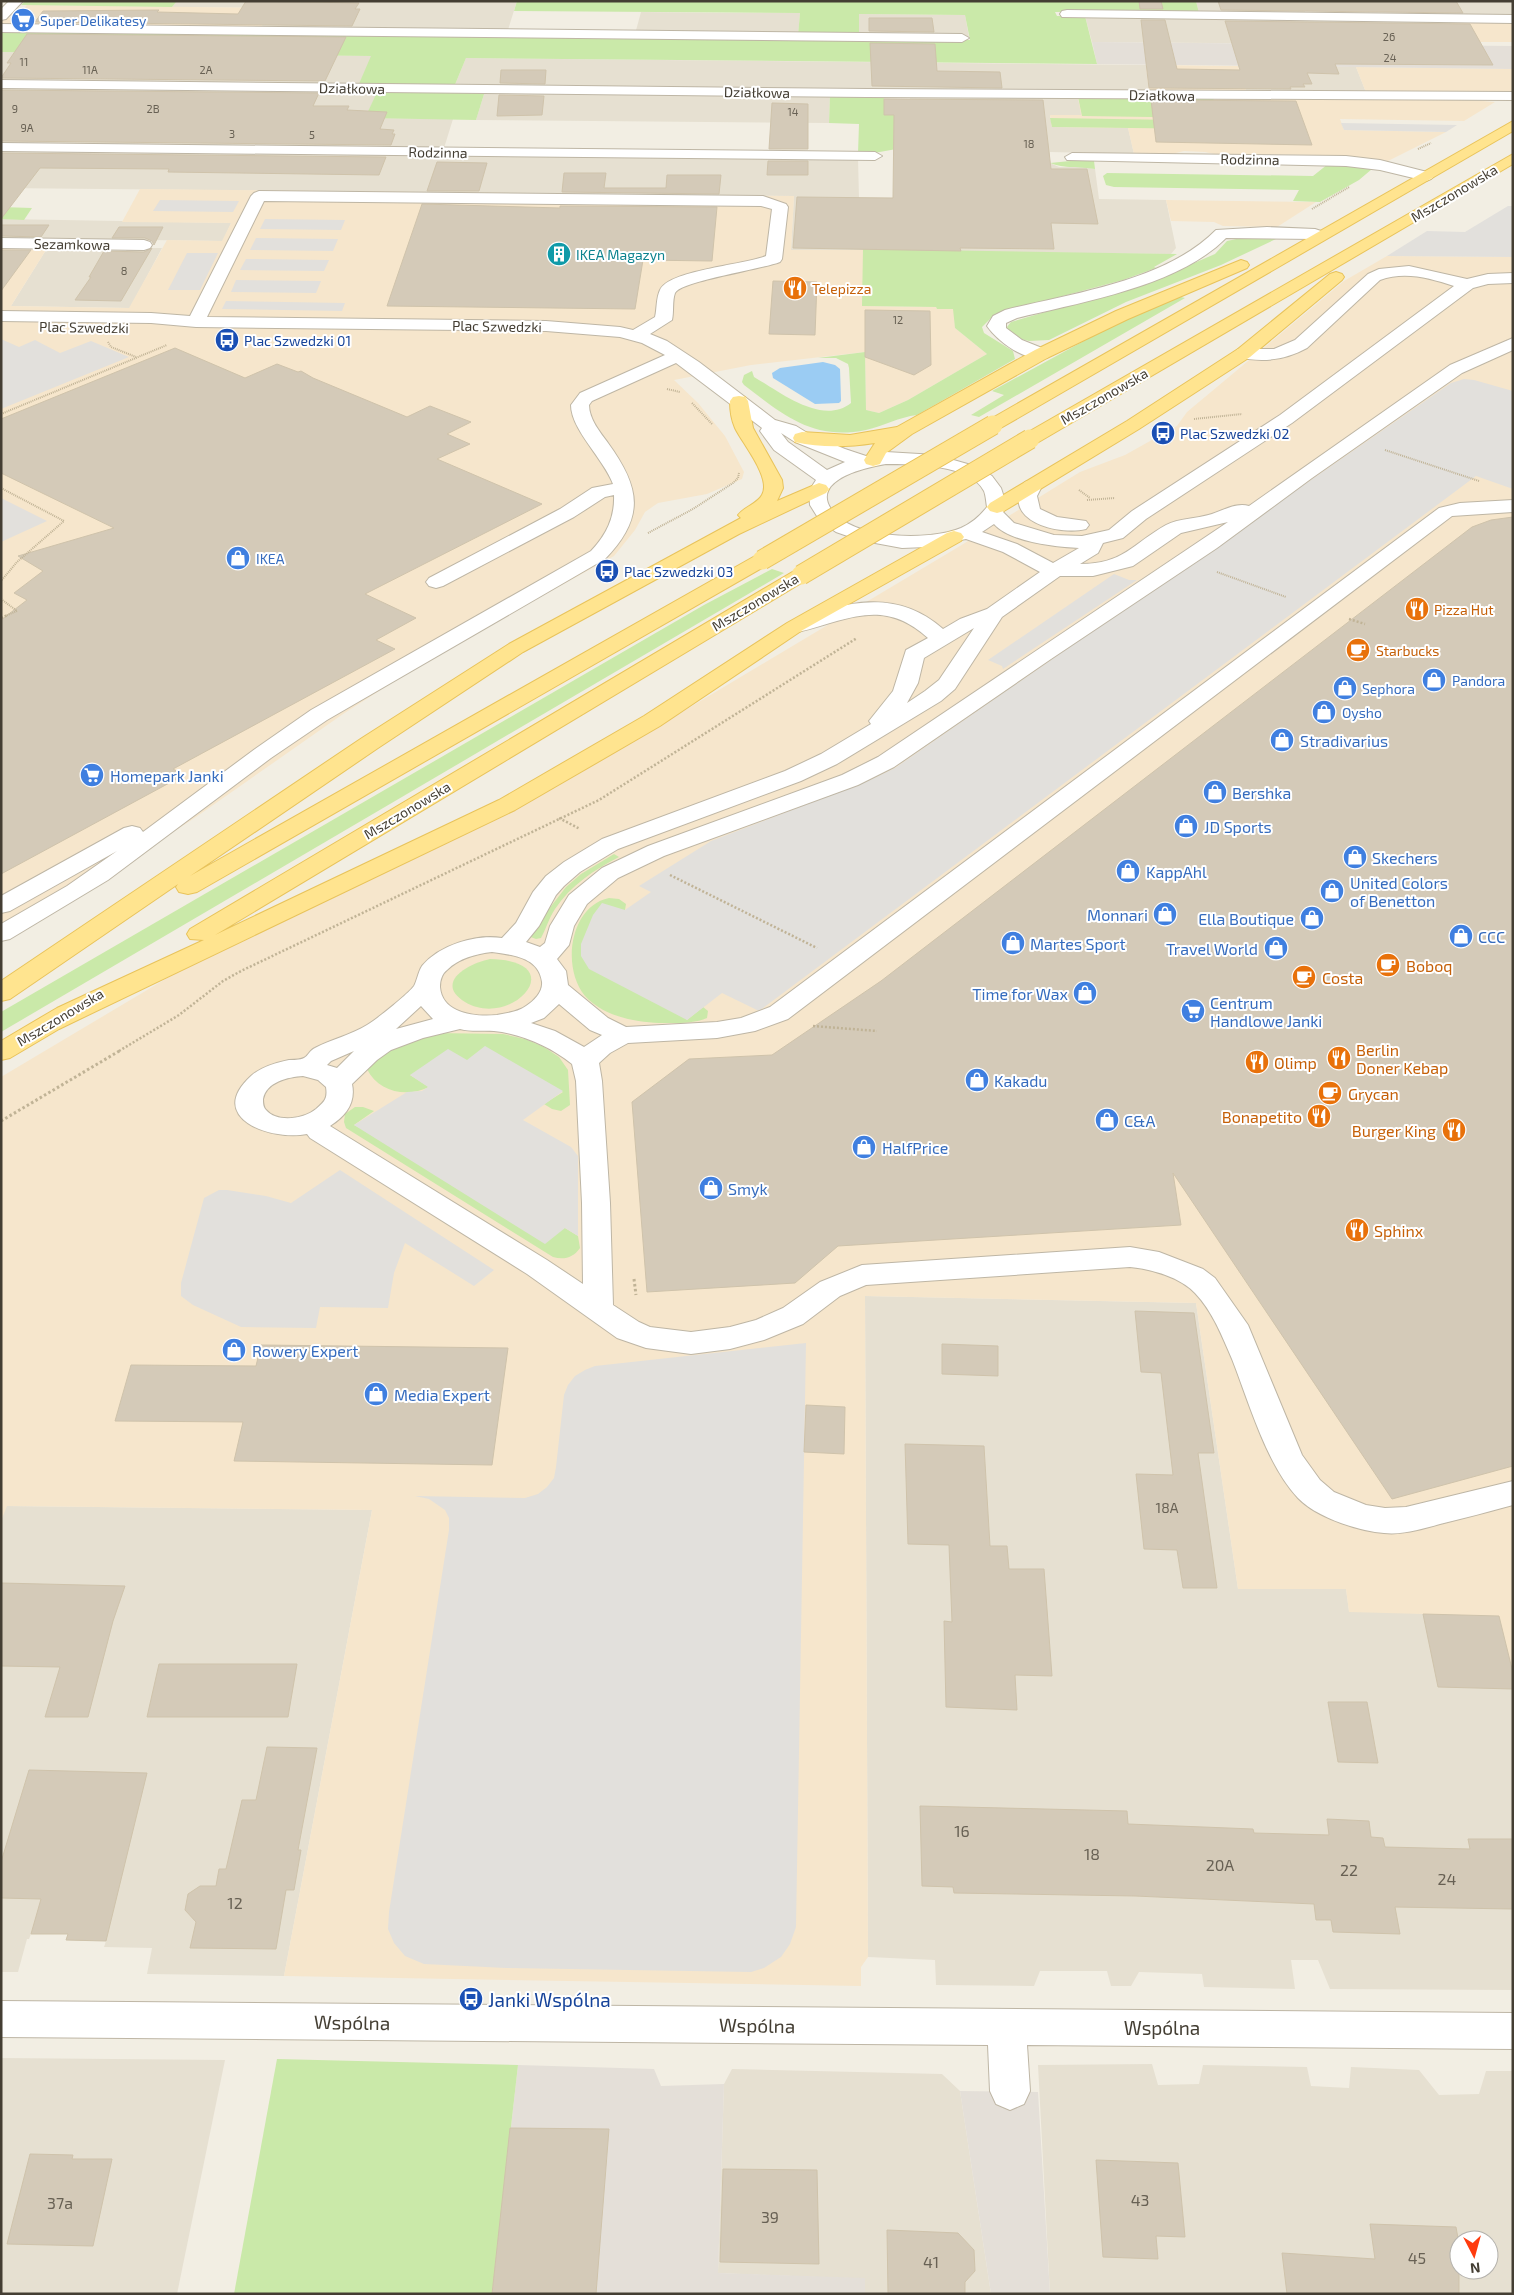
<svg xmlns="http://www.w3.org/2000/svg" width="1514" height="2295" viewBox="0 0 1514 2295" font-family="'Exo 2',sans-serif">
  <style>
    .residential { fill: #e6e0d1; fill-rule: evenodd }
    .commercial { fill: #f6e6cc }
    .industrial { fill: #e4dfd8 }
    .green { fill: #cae9a9 }
    .parking { fill: #e2e0dc }
    .water { fill: #9bccf3 }
    .building { fill: #d4cab8; stroke: #cfc3ab }
    .lines { fill: none; stroke-linecap: round; stroke-linejoin: round }
    .minor-casing { stroke: #beb6a5; stroke-width: 2 }
    .major-casing { stroke: #e8c35b; stroke-width: 2 }
    .path-far2 { stroke: #c0b396; stroke-width: 2; stroke-dasharray: 1 1; stroke-linecap: butt }
    .path-far1 { stroke: #c0b396; stroke-width: 2.5; stroke-dasharray: 2 2; stroke-linecap: butt }
    .path { stroke: #c0b396; stroke-width: 3; stroke-dasharray: 2.5 2.5; stroke-linecap: butt }
    .minor { fill: #fff; fill-rule: evenodd }
    .major { fill: #ffe48f; fill-rule: evenodd }
    .major-bridge-casing { stroke: #e8c35b; stroke-width: 21; stroke-linecap: butt }
    .major-bridge { stroke: #ffe48f; stroke-width: 19 }
    .labels { text-anchor: middle; dominant-baseline: central; stroke-width: 4; stroke-linejoin: round; paint-order: stroke }
    .far-number-label { font-size: 11px; fill: #686154 }
    .far-shop-label { font-size: 14px; fill: #366cbe; stroke: #fff; text-anchor: start }
    .far-street-label { font-size: 14px; fill: #443e33; stroke: #fff }
    .far-culture-label { font-size: 14px; fill: #0d838f; stroke: #fff; text-anchor: start }
    .far-food-label { font-size: 14px; fill: #c56008; stroke: #fff; text-anchor: start }
    .far-transit-label { font-size: 14px; fill: #164399; stroke: #fff; text-anchor: start }
    .number-label { font-size: 14px; fill: #686154 }
    .shop-label { font-size: 16px; fill: #366cbe; stroke: #fff; text-anchor: start }
    .food-label { font-size: 16px; fill: #c56008; stroke: #fff; text-anchor: start }
    .near-number-label { font-size: 16px; fill: #686154 }
    .near-transit-label { font-size: 19px; fill: #164399; stroke: #fff; text-anchor: start }
    .near-street-label { font-size: 19px; fill: #443e33; stroke: #fff }
  </style>
  <rect width="100%" height="100%" fill="#f2eee3"/>
  <!-- residential -->
  <g class="residential">
    <path d="M177,1H517L507,33L260,29L272,8L172,7Z"/>
    <path d="M1196,1H1300L1306,14L1199,13Z"/>
    <path d="M1399,1H1513V14L1410,15Z"/>
    <path d="M641,12L724,13H800L798,35H764L755,32L742,31L728,34H635Z"/>
    <path d="M858,14L965,15L969,37L859,36Z"/>
    <path d="M1085,16L1449,20L1462,45L1092,42Z"/>
    <path d="M1,52L62,53L372,56L358,86L1,82Z"/>
    <path d="M466,58L1146,65L1149,92L1091,90L1084,92L1005,89L987,91L454,87Z"/>
    <path d="M1238,66L1356,67L1367,95L1281,94L1274,91L1247,93Z"/>
    <path d="M1,86H110L112,89H297L299,91L317,92L318,89L378,90L366,118L453,119L444,148L1,144Z"/>
    <path d="M485,91H492L495,93L712,96L830,94L829,123L476,120Z"/>
    <path d="M909,93L1077,95L1082,115L1050,116L1052,127L1128,128L1134,154L1050,152V157L1045,158L1050,163L1059,167H1085L1095,169L1099,199L1166,200L1176,248L1171,254L791,250L794,196L1,188V150L102,153L858,158L859,198H905L894,143V124L884,115V98L910,99Z"/>
    <path d="M1,219L121,221L231,223L223,241L1,238Z"/>
    <path d="M67,247H106L104,251H126L128,248H162L130,308L11,306L46,250H66Z"/>
    <path d="M865,1296L1196,1303L1238,1589H1346L1349,1611L1499,1616L1513,1673V1990L1330,1989L1318,1960H1291L1295,1989L1204,1987L1202,1974L1139,1972L1131,1986H1111L1107,1971H1040L1034,1986H1031L936,1985L935,1960L868,1957Z"/>
    <path d="M6,1506L372,1510L284,1976L147,1974L152,1948L104,1947L106,1941L66,1940L68,1934H31L29,1939H27L18,1972H1V1521Z"/>
    <path d="M1,2058L225,2060L177,2294H1Z"/>
    <path d="M1152,2064L1158,2085L1199,2084L1203,2065L1307,2067L1311,2086L1349,2088L1351,2067L1419,2070L1439,2095L1479,2094L1486,2071H1513V2294H1050L1038,2065ZM1459,2240H1489V2270H1459Z"/>
    <path d="M732,2069L942,2074L960,2091L991,2294H865V2279L718,2273L724,2084Z"/>
  </g>
  <!-- commercial -->
  <g class="commercial">
    <path d="M27,5L272,8L260,29L1,27V21L5,19L19,14Z"/>
    <path d="M1449,20H1513V42H1461Z"/>
    <path d="M1146,65L1238,66L1247,93L1149,92Z"/>
    <path d="M1356,67L1513,69V93L1367,95Z"/>
    <path d="M1078,97L1471,100L1495,102L1464,121L1340,119L1344,130L1446,132L1388,161L1321,155L1243,154L1219,155L1205,152L1184,151L1168,155L1134,154L1128,128L1052,127L1050,115H1081Z"/>
    <path d="M140,189L794,196L791,250H863V306L936,307L937,309H954L955,328L987,354L908,400L879,413L866,410L865,352L751,365L674,380L698,403L725,436L744,472L742,479L707,494L658,503L645,512L635,530L614,556L437,654L343,714L196,817L103,878L1,940V249L46,250L11,306L129,308L167,240L222,241L231,223L122,222Z"/>
    <path d="M1166,200L1316,202L1277,227L1223,226L1214,222L1171,221Z"/>
    <path d="M1387,256L1513,257V1673L1499,1616L1349,1612L1346,1589H1238L1196,1303L865,1296L868,1957L861,1967V1986L284,1976L372,1510L7,1506L1,1521V1077L179,971L555,788L960,546L1080,472L1125,455L1177,426L1187,412L1344,281Z"/>
  </g>
  <!-- industrial -->
  <g class="industrial">
    <path d="M1092,42L1513,46V69L1097,64Z"/>
    <path d="M518,2065L654,2069L661,2086L724,2084L718,2273L865,2278V2294H492Z"/>
    <path d="M960,2091L1038,2092L1050,2294H991Z"/>
  </g>
  <!-- green -->
  <g class="green">
    <path d="M25,1H177L172,7L21,5Z"/>
    <path d="M517,1H1196L1199,13L1055,12L1057,16H1085L1097,64L466,58L454,87H427L420,84L358,86L371,56L1,52V31L970,40L965,15L859,14V36L798,35L800,13L514,11Z"/>
    <path d="M378,90L485,91L476,120L365,118Z"/>
    <path d="M830,94L884,95V115H911L919,145L874,153H858L859,124L829,123Z"/>
    <path d="M1078,97L1213,98L1219,118L1082,116Z"/>
    <path d="M1050,118L1177,120L1212,129L1052,127Z"/>
    <path d="M1070,161H1094L1095,169C1080,166 1064,169 1050,163Z"/>
    <path d="M1328,164L1372,169L1359,180L1320,202L1293,201L1299,190L1114,187L1106,185L1103,176L1107,173L1313,176Z"/>
    <path d="M1,207L32,208L24,220L1,219Z"/>
    <path d="M1255,235L1276,239L1221,265L1126,302L1049,340L1029,341L1017,338L1008,332L1007,327L1011,322L1097,297L1166,275L1215,254L1227,241Z"/>
    <path d="M863,249L1177,254L1154,267L1156,268L1123,280L995,314L982,327L984,333L1013,351L1015,359L917,415C899,417 884,426 866,430C813,441 783,415 744,385L742,382L744,375L752,371L754,377C780,392 822,426 851,403L849,368L848,364L836,358H818L865,352L866,410L879,413L908,400L987,354L955,328L953,309H937L936,307L862,306Z"/>
    <path d="M1177,296L1185,298L979,417L971,415L1004,395L992,391L1124,319Z"/>
    <path d="M772,569L784,573L1,1032V1012L704,605Z"/>
    <path d="M614,854L619,857C594,870 571,885 555,909C549,918 546,929 541,938L536,939L528,936L566,887L581,874Z"/>
    <path d="M609,898L619,899L626,904L625,910L687,1020L703,1007L708,1011L707,1018C694,1024 673,1023 659,1023C634,1022 603,1016 585,996C561,967 570,906 609,898Z"/>
    <path d="M490,959C574,961 511,1030 465,1002C433,982 470,963 490,959Z"/>
    <path d="M434,1033L503,1034L525,1039L544,1047L559,1057L568,1070L570,1105L561,1111L552,1109L544,1104L563,1092L467,1060L410,1075L429,1087C407,1098 378,1092 367,1069L373,1055Z"/>
    <path d="M355,1107H363L374,1111L354,1125L565,1228L578,1236L580,1248C573,1258 564,1260 553,1257L346,1128L344,1122L345,1114Z"/>
    <path d="M277,2059L518,2065L492,2294H234Z"/>
  </g>
  <!-- parking -->
  <g class="parking">
    <path d="M1341,123L1457,125L1446,132L1344,130Z"/>
    <path d="M160,200L239,201L233,212L153,211Z"/>
    <path d="M1508,206H1513V257L1387,256L1427,231L1465,232Z"/>
    <path d="M265,219L345,220L341,230L260,229Z"/>
    <path d="M256,238L338,239L333,251L250,250Z"/>
    <path d="M187,253H218L200,290H168Z"/>
    <path d="M246,259L329,260L324,271L240,270Z"/>
    <path d="M236,280L321,281L316,293L231,292Z"/>
    <path d="M226,301L345,303L342,311L222,309Z"/>
    <path d="M1,339L19,347L35,340L60,353L91,341L129,357L1,409Z"/>
    <path d="M1464,379L1474,380L1513,391V489L1476,476L759,1011L722,993L687,1020L589,969L581,956V944L593,915L602,903L625,910L651,892L639,886L711,841L868,781L895,768L1451,383Z"/>
    <path d="M1,498L47,521L1,542Z"/>
    <path d="M1114,574L1129,580H1137L1003,669L1002,666L988,660Z"/>
    <path d="M485,1046L563,1091L523,1120L571,1147L578,1156V1236L565,1228L545,1244L354,1125L407,1092L422,1091L428,1087L410,1075L448,1049L467,1060Z"/>
    <path d="M340,1170L494,1270L474,1286L405,1243L394,1273L388,1308L320,1307L316,1328L241,1327L193,1305L181,1296V1283L204,1198L219,1190H227L266,1196L291,1203Z"/>
    <path d="M806,1343L796,1927L790,1944L781,1957L764,1968L751,1972L506,1968L424,1964L405,1956L394,1943L388,1929L389,1912L449,1530V1518L445,1510L429,1499L415,1496L525,1498L538,1494L547,1487L554,1478L556,1467L564,1395L568,1385L575,1376L585,1370L595,1366Z"/>
  </g>
  <!-- water -->
  <path class="water" d="M823,362L835,365L840,369L841,401L839,403L815,404L773,378L772,373L780,368Z"/>
  <!-- building -->
  <g class="building">
    <path d="M246,1L359,3L355,9H360L352,26L35,22L43,11L159,10L157,12L238,14Z"/>
    <path d="M1139,1H1161L1163,9H1140Z"/>
    <path d="M1218,1H1456L1463,13L1221,10Z"/>
    <path d="M869,18H932L934,32L869,31Z"/>
    <path d="M1141,20H1165L1177,69L1240,70L1225,21L1470,24L1493,65L1335,64L1339,74L1307,73L1312,84H1303L1305,87H1290L1291,89L1149,88Z"/>
    <path d="M27,34L346,37L325,81L1,78L11,63H7Z"/>
    <path d="M870,43L935,44L937,71L1000,72L1002,88L872,86Z"/>
    <path d="M501,70H546L545,84L500,83Z"/>
    <path d="M1,90L319,93L313,106H349L347,110L387,112L380,129L394,130L392,134H395L391,145L1,141Z"/>
    <path d="M499,95L544,96L542,115L497,116Z"/>
    <path d="M884,99L1043,100L1051,169H1087L1098,224L1051,223L1054,249L960,248L961,251L793,248L797,197L893,198L894,115H884Z"/>
    <path d="M1151,100L1296,101L1312,145L1156,142Z"/>
    <path d="M772,103L808,104V149H769Z"/>
    <path d="M1,153L386,157L379,175L168,172L169,169L40,168L1,219Z"/>
    <path d="M768,161H808V175H767Z"/>
    <path d="M437,162L487,163L479,191H427Z"/>
    <path d="M564,173H606L604,188H666L667,175H721L719,194L562,192Z"/>
    <path d="M422,204L560,208V206L717,207L712,261L643,260L635,309L387,306Z"/>
    <path d="M1,225H49L41,237L1,236Z"/>
    <path d="M119,227H163L154,245L152,241L145,238H112Z"/>
    <path d="M152,248L121,301L75,300L91,277H89L104,251L144,252Z"/>
    <path d="M1,250H31L1,291Z"/>
    <path d="M773,281L817,282L815,335L769,334Z"/>
    <path d="M865,310L930,311L931,365L914,375L865,357Z"/>
    <path d="M175,348L245,378L277,364L298,372L301,371L313,378L407,417L430,406L471,422L447,434L470,444L437,459L542,504L365,594L416,618L376,640L395,649L173,769L184,775L1,874V620L27,600L14,593L43,571L18,556L114,528L1,473V419Z"/>
    <path d="M1513,517V1466L1392,1499L1173,1173L1181,1225L838,1246L795,1283L647,1292L632,1102L689,1059L772,1055L881,981L1472,527L1491,520Z"/>
    <path d="M1135,1311L1194,1313L1214,1453H1198L1217,1588H1183L1177,1550L1144,1549L1136,1474L1173,1475L1161,1373L1141,1372Z"/>
    <path d="M942,1344L998,1346V1376L942,1374Z"/>
    <path d="M261,1345L508,1348L492,1465L234,1461L243,1422L115,1421L131,1365L256,1366Z"/>
    <path d="M806,1405L845,1407L844,1454L804,1452Z"/>
    <path d="M905,1444L984,1446L990,1546H1007L1009,1569H1044L1052,1676L1015,1675L1017,1710L946,1707L944,1621L952,1622L949,1545L908,1544Z"/>
    <path d="M1,1583L125,1586L113,1621L88,1717H45L60,1667L1,1666Z"/>
    <path d="M1423,1614L1499,1616L1513,1673V1689L1438,1687Z"/>
    <path d="M159,1664H297L288,1717H147Z"/>
    <path d="M1328,1702H1367L1378,1763L1338,1762Z"/>
    <path d="M267,1747L317,1748L298,1850H301L294,1890H286L276,1949L190,1948L196,1922L185,1910L188,1894L200,1886H216L219,1869H226L242,1800H256Z"/>
    <path d="M29,1770L147,1773L106,1941L66,1940L68,1934H31L41,1899L1,1898V1862Z"/>
    <path d="M920,1806L1127,1811L1128,1824L1253,1829L1254,1833L1329,1835L1327,1819L1369,1821L1371,1837L1383,1838L1385,1847L1470,1849L1468,1839H1513V1909L1395,1907L1400,1934L1333,1932L1331,1920H1316L1314,1904L1135,1896L954,1893L953,1887L922,1886Z"/>
    <path d="M510,2128L609,2129L596,2294H492Z"/>
    <path d="M30,2154L73,2155L72,2159H112L93,2246L7,2244Z"/>
    <path d="M1096,2160L1178,2163L1185,2237L1156,2236L1158,2259L1103,2257Z"/>
    <path d="M723,2169L817,2170L819,2264L720,2262Z"/>
    <path d="M1370,2224L1456,2227L1459,2244V2294H1287L1282,2253L1375,2259Z"/>
    <path d="M887,2230L958,2233L974,2250L975,2271L965,2282V2294H888Z"/>
  </g>
  <g class="lines">
    <!-- minor casing -->
    <g class="minor-casing">
      <g id="minor">
        <path d="M9,1H23L6,19L1,20V9Z"/>
        <path d="M1067,10L1513,15V23L1062,17L1060,14L1062,11Z"/>
        <path d="M1,24L962,34L969,38L962,42L1,32Z"/>
        <path d="M1,80L867,89L1513,92V100L867,97L1,88Z"/>
        <path d="M1,143L875,152L882,156L875,160L1,151Z"/>
        <path d="M1072,153L1346,156L1380,160L1431,173L1434,176L1431,179L1426,181L1380,170L1346,166L1067,160L1065,157Z"/>
        <path d="M259,191L763,196L786,204L788,207L782,259L780,262C763,269 681,281 675,293C672,301 674,312 672,320L650,334L667,341L699,362L775,420L796,426L809,434L845,449L866,456L886,452L936,455L978,467L992,476L1001,488L1007,507L1003,512L1014,523L1054,535L1082,536L1109,530L1132,511L1280,415L1454,286C1429,278 1405,271 1380,280L1307,348C1285,360 1262,363 1238,357L1235,353L1238,349H1274L1295,340L1368,274L1379,269L1409,266L1467,279L1488,274L1513,273V283L1488,284L1473,288L1292,423L1146,519L1123,538L1103,543L1098,553L1080,564C1124,564 1132,544 1166,525C1179,518 1198,519 1212,514C1224,510 1237,502 1249,506L1450,365L1513,338V350L1462,373L1312,478L1217,548L1051,659L894,767L858,785L664,856L618,878L587,904L574,926L569,945L557,959L566,971L568,985L608,1018L626,1027L717,1022L741,1018L770,1007L1439,508L1460,503L1513,500V512L1452,516L788,1019L755,1031L717,1038L628,1043L610,1053L599,1063L602,1081L610,1203L613,1305L639,1322L650,1327L691,1332L730,1327L756,1320L783,1308L820,1282L862,1265L1130,1247L1159,1252L1203,1269L1215,1278L1248,1325L1302,1455L1320,1480L1334,1492L1366,1505L1385,1508L1406,1507L1513,1481V1505C1488,1512 1464,1518 1440,1524C1422,1529 1403,1535 1384,1533C1358,1531 1316,1517 1298,1498C1266,1464 1249,1402 1232,1359C1222,1336 1213,1312 1195,1293C1180,1277 1151,1269 1130,1267L866,1285L840,1296L803,1324L764,1340L730,1349L691,1354L646,1348L617,1338L527,1274L310,1138L307,1134C271,1141 205,1118 251,1076C261,1067 275,1063 289,1060C293,1060 300,1060 304,1058C308,1056 310,1050 315,1048C332,1039 351,1035 367,1025C376,1020 408,994 414,986C417,981 418,972 422,966C439,945 476,934 502,938L516,923L533,892L546,876L564,862L602,839L785,771L821,754L871,724L869,721L893,691L906,650L928,638C883,597 848,620 798,632L791,630L788,626L791,622C843,602 896,587 943,629L960,619L987,609L1040,572L1003,552L966,539L926,547L902,548L859,540L836,532L820,521L810,505L809,491L816,480L774,450L760,431L762,428L676,363L592,401L589,405C589,419 600,432 608,443C640,487 646,517 605,559L327,720L271,758L108,880L10,939L1,941V924L67,886L117,851L10,911L1,913V896L124,828L132,826L140,828L143,832L255,749L311,710L591,551C606,535 615,518 614,495L605,497L574,517L443,586L436,588L429,586L426,582L429,578L560,509L592,488L613,484C604,459 571,430 571,405L580,393L665,355L642,343L620,337L546,331L196,327L151,323L1,321V311L151,313L190,316L251,196L254,193ZM264,201L761,206L772,209L766,256C744,265 669,270 660,290C656,298 657,309 655,317L633,330L620,327L546,321L207,317ZM781,433L795,442L845,462L827,470L788,442ZM886,464C912,464 970,464 984,491C986,496 986,502 987,507C980,516 972,523 961,528C930,541 851,540 831,509C811,479 868,467 886,464ZM1228,522L878,757L842,775L648,846L602,868L569,895L550,926L545,943L540,947L526,942L539,926L556,895L564,886L580,872L618,849L801,781L837,764L941,701L955,689L1002,617L1060,576H1093L1133,566L1181,533ZM994,524C1010,542 1055,547 1079,548L1053,563L1017,544L982,532ZM974,628L939,680L925,691L907,703L918,683L924,658ZM492,952C513,955 539,957 542,982C543,992 534,1001 526,1006C518,1012 507,1013 497,1015C476,1017 442,1014 440,987C440,980 442,974 447,970C459,958 476,954 492,952ZM559,1004L590,1030L602,1035L584,1047L555,1031L531,1023L544,1018ZM421,1006L433,1019L396,1029ZM460,1029C471,1032 483,1030 494,1031C522,1034 551,1047 572,1064L576,1081L582,1203L583,1284L547,1260L330,1126C346,1116 356,1103 352,1084L377,1060L391,1050L423,1038ZM354,1051L337,1068L327,1065L331,1061ZM303,1076L318,1080L326,1087C328,1099 324,1102 316,1109C304,1119 277,1123 266,1110C263,1107 263,1103 263,1099C266,1082 288,1077 303,1076Z"/>
        <path d="M1267,227L1315,229L1321,231L1323,234L1321,237L1315,239L1226,238C1179,286 1082,302 1017,318L1006,323V328L1022,340L1047,350L1050,354L1047,358C1027,363 998,342 987,326L993,316L1005,310C1073,293 1166,281 1216,230Z"/>
        <path d="M1,238L144,240L150,242L152,245L150,248L144,250L1,248Z"/>
        <path d="M1032,480L1039,482L1042,486L1037,496L1040,509L1057,517L1086,521L1089,525L1086,529C1058,536 999,520 1025,482Z"/>
        <path d="M1,2001L1513,2013V2049L1027,2045L1030,2091L1024,2104L1010,2110L996,2104L990,2091L988,2045L1,2037Z"/>
      </g>
    </g>
    <!-- major casing -->
    <g class="major-casing">
      <g id="major">
        <path d="M1513,121V131L999,429L993,431L987,429L984,425L987,421Z"/>
        <path d="M1513,154V164L1037,443L1030,445L1023,443L1021,439L1023,435Z"/>
        <path d="M1241,260L1247,262L1249,265L1247,268L1128,319L1047,358L912,434L886,453L880,464L873,466L866,464L864,460L875,443C849,447 821,448 795,442L793,438L795,434L802,432L850,435L897,427L1035,350L1116,311Z"/>
        <path d="M1336,272L1342,274L1344,277L1342,280L1250,357L1139,429L1004,511L997,513L990,511L987,507L990,503L1127,421L1238,349L1330,274Z"/>
        <path d="M739,396L745,397L748,401L753,428L782,480L783,488L777,501L819,483L826,485L829,489L826,493L739,534L523,652L378,748L190,876L755,556L762,554L769,556L772,560L769,564L197,892L188,894L179,892L176,887L178,884L10,999L1,1001V981L362,738L509,644L741,518L738,515C744,507 757,504 762,495C772,478 742,443 735,428C731,419 730,410 730,401L733,397Z"/>
        <path d="M954,531L961,533L964,537L961,541L801,631L660,726L515,810L59,1029L10,1058L1,1060V1041L57,1008L204,940L190,939L187,934L190,929L794,571L801,569L808,571L811,575L808,579L215,935L499,800L644,716L787,623L947,533Z"/>
      </g>
    </g>
    <!-- path-far2 -->
    <g class="path-far2">
      <path d="M1418,149L1431,143"/>
      <path d="M1312,209L1349,187"/>
      <path d="M108,342L111,347L136,357"/>
      <path d="M667,389L680,392"/>
      <path d="M692,403L712,424"/>
      <path d="M1,414L167,345"/>
      <path d="M1194,419L1242,414"/>
      <path d="M1385,450L1479,481"/>
      <path d="M1,488L64,521L17,562L1,581"/>
      <path d="M1079,490L1090,498"/>
      <path d="M1087,500L1115,498"/>
      <path d="M648,533L693,509L733,483L738,478L739,473"/>
      <path d="M1217,572L1286,597"/>
      <path d="M1,599L17,611L5,616"/>
    </g>
    <!-- path-far1 -->
    <g class="path-far1">
      <path d="M1,618L8,615"/>
      <path d="M1349,619L1365,624"/>
      <path d="M559,818L580,829"/>
      <path d="M670,875L817,948"/>
      <path d="M813,1026L877,1031"/>
      <path d="M119,1051L179,1015L223,981L241,971L599,800L857,638"/>
    </g>
    <!-- path -->
    <g class="path">
      <path d="M1,1121L121,1050"/>
      <path d="M634,1279L636,1295"/>
    </g>
    <!-- minor -->
    <use href="#minor" class="minor"/>
    <!-- major -->
    <use href="#major" class="major"/>
    <!-- major-bridge casing -->
    <g class="major-bridge-casing">
      <g id="major-bridge">
        <path d="M762,560L993,425"/>
        <path d="M801,575L1030,439"/>
      </g>
    </g>
    <!-- major-bridge -->
    <use href="#major-bridge" class="major-bridge"/>
  </g>
  <!-- icons -->
  <defs>
    <g id="supermarket-disc" transform="scale(1.25)"><circle r="9.5" fill="#3f7fe0" stroke="#fff"/><path d="M-6-5.5h2.5l.6 2H6L4.5 2H-2.5L-4.4-4H-6ZM-1.5 3.2a1.3 1.3 0 1 0 .1 0ZM3 3.2a1.3 1.3 0 1 0 .1 0Z" fill="#fff"/></g>
    <g id="building-disc" transform="scale(1.25)"><circle r="9.5" fill="#0f9aa8" stroke="#fff"/><path d="M-4-6H4V6H1V3H-1V6H-4ZM-2.5-4.3h1.7v1.8h-1.7ZM.8-4.3h1.7v1.8H.8ZM-2.5-1h1.7V.8h-1.7ZM.8-1h1.7V.8H.8Z" fill="#fff"/></g>
    <g id="restaurant-disc" transform="scale(1.25)"><circle r="9.5" fill="#e8710a" stroke="#fff"/><path d="M-5-6h1v4h1v-4h1v4h1v-4h1v5L-1.5 .5V6h-2V.5L-5-1ZM5-6V6H3V1.5H1.5Q1.5-4 5-6Z" fill="#fff"/></g>
    <g id="bus-disc" transform="scale(1.25)"><circle r="9.5" fill="#1a4fb4" stroke="#fff"/><path d="M-5-6H5V4H4V6H2V4H-2V6H-4V4H-5ZM-3.5-4V0h7V-4ZM-3.5 1.2v1.5H-2V1.2ZM2 1.2v1.5H3.5V1.2Z" fill="#fff"/></g>
    <g id="shop-disc" transform="scale(1.25)"><circle r="9.5" fill="#3f7fe0" stroke="#fff"/><path d="M-5-2.5h2.3a2.7 3.5 0 0 1 5.4 0H5L5.5 6h-11ZM-1.5-2.5h3a1.5 2.3 0 0 0-3 0Z" fill="#fff"/></g>
    <g id="cafe-disc" transform="scale(1.25)"><circle r="9.5" fill="#e8710a" stroke="#fff"/><path d="M-5.5-4.5H6V0H3Q3 3.5 0 3.5H-2.5Q-5.5 3.5-5.5 0ZM3-3.2v2h1.7v-2ZM-6 4.5H4V6H-6Z" fill="#fff"/></g>
  </defs>
  <g fill-rule="evenodd">
    <use href="#supermarket-disc" x="23" y="20"/>
    <use href="#building-disc" x="559" y="254"/>
    <use href="#restaurant-disc" x="795" y="288"/>
    <use href="#bus-disc" x="227" y="340"/>
    <use href="#bus-disc" x="1163" y="433"/>
    <use href="#shop-disc" x="238" y="558"/>
    <use href="#bus-disc" x="607" y="571"/>
    <use href="#restaurant-disc" x="1417" y="609"/>
    <use href="#cafe-disc" x="1358" y="650"/>
    <use href="#shop-disc" x="1434" y="680"/>
    <use href="#shop-disc" x="1345" y="688"/>
    <use href="#shop-disc" x="1324" y="712"/>
    <use href="#shop-disc" x="1282" y="740"/>
    <use href="#supermarket-disc" x="92" y="775"/>
    <use href="#shop-disc" x="1215" y="792"/>
    <use href="#shop-disc" x="1186" y="826"/>
    <use href="#shop-disc" x="1355" y="857"/>
    <use href="#shop-disc" x="1128" y="871"/>
    <use href="#shop-disc" x="1332" y="891"/>
    <use href="#shop-disc" x="1165" y="914"/>
    <use href="#shop-disc" x="1312" y="918"/>
    <use href="#shop-disc" x="1461" y="936"/>
    <use href="#shop-disc" x="1013" y="943"/>
    <use href="#shop-disc" x="1276" y="948"/>
    <use href="#cafe-disc" x="1388" y="965"/>
    <use href="#cafe-disc" x="1304" y="977"/>
    <use href="#shop-disc" x="1085" y="993"/>
    <use href="#supermarket-disc" x="1193" y="1011"/>
    <use href="#restaurant-disc" x="1339" y="1058"/>
    <use href="#restaurant-disc" x="1257" y="1062"/>
    <use href="#shop-disc" x="977" y="1080"/>
    <use href="#cafe-disc" x="1330" y="1093"/>
    <use href="#restaurant-disc" x="1319" y="1116"/>
    <use href="#shop-disc" x="1107" y="1120"/>
    <use href="#restaurant-disc" x="1454" y="1130"/>
    <use href="#shop-disc" x="864" y="1147"/>
    <use href="#shop-disc" x="711" y="1188"/>
    <use href="#restaurant-disc" x="1357" y="1230"/>
    <use href="#shop-disc" x="234" y="1350"/>
    <use href="#shop-disc" x="376" y="1394"/>
    <use href="#bus-disc" x="471" y="1999"/>
  </g>
  <g class="labels">
    <!-- far-number labels -->
    <g class="far-number-label">
      <text x="1389" y="36">26</text>
      <text x="1390" y="57">24</text>
      <text x="24" y="61">11</text>
      <text x="90" y="69">11A</text>
      <text x="206" y="69">2A</text>
      <text x="15" y="108">9</text>
      <text x="153" y="108">2B</text>
      <text x="793" y="111">14</text>
      <text x="27" y="127">9A</text>
      <text x="232" y="133">3</text>
      <text x="312" y="134">5</text>
      <text x="1029" y="143">18</text>
      <text x="124" y="270">8</text>
      <text x="898" y="319">12</text>
    </g>
    <!-- far-shop labels -->
    <g class="far-shop-label">
      <text x="40" y="20">Super Delikatesy</text>
      <text x="256" y="558">IKEA</text>
      <text x="1452" y="680">Pandora</text>
      <text x="1362" y="688">Sephora</text>
      <text x="1342" y="712">Oysho</text>
    </g>
    <!-- far-street labels -->
    <g class="far-street-label">
      <text transform="translate(352 88) rotate(1)">Działkowa</text>
      <text transform="translate(757 92) rotate(1)">Działkowa</text>
      <text transform="translate(1162 95) rotate(1)">Działkowa</text>
      <text transform="translate(438 152) rotate(1)">Rodzinna</text>
      <text transform="translate(1250 159) rotate(1)">Rodzinna</text>
      <text transform="translate(1454 193) rotate(-31)">Mszczonowska</text>
      <text transform="translate(72 244) rotate(1)">Sezamkowa</text>
      <text transform="translate(497 326) rotate(1)">Plac Szwedzki</text>
      <text transform="translate(84 327) rotate(1)">Plac Szwedzki</text>
      <text transform="translate(1104 396) rotate(-30)">Mszczonowska</text>
      <text transform="translate(755 602) rotate(-31)">Mszczonowska</text>
      <text transform="translate(407 810) rotate(-31)">Mszczonowska</text>
      <text transform="translate(60 1017) rotate(-31)">Mszczonowska</text>
    </g>
    <!-- far-culture labels -->
    <g class="far-culture-label">
      <text x="576" y="254">IKEA Magazyn</text>
    </g>
    <!-- far-food labels -->
    <g class="far-food-label">
      <text x="812" y="288">Telepizza</text>
      <text x="1434" y="609">Pizza Hut</text>
      <text x="1376" y="650">Starbucks</text>
    </g>
    <!-- far-transit labels -->
    <g class="far-transit-label">
      <text x="244" y="340">Plac Szwedzki 01</text>
      <text x="1180" y="433">Plac Szwedzki 02</text>
      <text x="624" y="571">Plac Szwedzki 03</text>
    </g>
    <!-- number labels -->
    <g class="number-label">
      <text x="1167" y="1507">18A</text>
    </g>
    <!-- shop labels -->
    <g class="shop-label">
      <text x="1300" y="740">Stradivarius</text>
      <text x="110" y="775">Homepark Janki</text>
      <text x="1232" y="792">Bershka</text>
      <text x="1204" y="826">JD Sports</text>
      <text x="1372" y="857">Skechers</text>
      <text x="1146" y="871">KappAhl</text>
      <text x="1350" y="882">United Colors<tspan x="1350" dy="18">of Benetton</tspan></text>
      <text x="1148" y="914" text-anchor="end">Monnari</text>
      <text x="1294" y="918" text-anchor="end">Ella Boutique</text>
      <text x="1478" y="936">CCC</text>
      <text x="1030" y="943">Martes Sport</text>
      <text x="1258" y="948" text-anchor="end">Travel World</text>
      <text x="1068" y="993" text-anchor="end">Time for Wax</text>
      <text x="1210" y="1002">Centrum<tspan x="1210" dy="18">Handlowe Janki</tspan></text>
      <text x="994" y="1080">Kakadu</text>
      <text x="1124" y="1120">C&amp;A</text>
      <text x="882" y="1147">HalfPrice</text>
      <text x="728" y="1188">Smyk</text>
      <text x="252" y="1350">Rowery Expert</text>
      <text x="394" y="1394">Media Expert</text>
    </g>
    <!-- food labels -->
    <g class="food-label">
      <text x="1406" y="965">Boboq</text>
      <text x="1322" y="977">Costa</text>
      <text x="1356" y="1049">Berlin<tspan x="1356" dy="18">Doner Kebap</tspan></text>
      <text x="1274" y="1062">Olimp</text>
      <text x="1348" y="1093">Grycan</text>
      <text x="1302" y="1116" text-anchor="end">Bonapetito</text>
      <text x="1436" y="1130" text-anchor="end">Burger King</text>
      <text x="1374" y="1230">Sphinx</text>
    </g>
    <!-- near-number labels -->
    <g class="near-number-label">
      <text x="962" y="1830">16</text>
      <text x="1092" y="1853">18</text>
      <text x="1220" y="1864">20A</text>
      <text x="1349" y="1869">22</text>
      <text x="1447" y="1878">24</text>
      <text x="235" y="1902">12</text>
      <text x="1140" y="2199">43</text>
      <text x="60" y="2202">37a</text>
      <text x="770" y="2216">39</text>
      <text x="1417" y="2257">45</text>
      <text x="931" y="2261">41</text>
    </g>
    <!-- near-transit labels -->
    <g class="near-transit-label">
      <text x="488" y="1999">Janki Wspólna</text>
    </g>
    <!-- near-street labels -->
    <g class="near-street-label">
      <text transform="translate(352 2022) rotate(1)">Wspólna</text>
      <text transform="translate(757 2025) rotate(1)">Wspólna</text>
      <text x="1162" y="2027">Wspólna</text>
    </g>
  </g>
  <!-- border -->
  <rect width="1514" height="2295" fill="none" stroke="#443e33" stroke-width="5"/>
  <!-- north arrow -->
  <g transform="translate(1474 2255) rotate(174)"><circle r="24" fill="#ffffff" stroke="#b4b2ad"/>
  <path d="M0-4L9 19L0 12L-9 19Z" fill="#ff3b0d"/>
  <text y="-8" font-size="14" font-weight="bold" text-anchor="middle" fill="#443e33">N</text>
  </g>
</svg>
